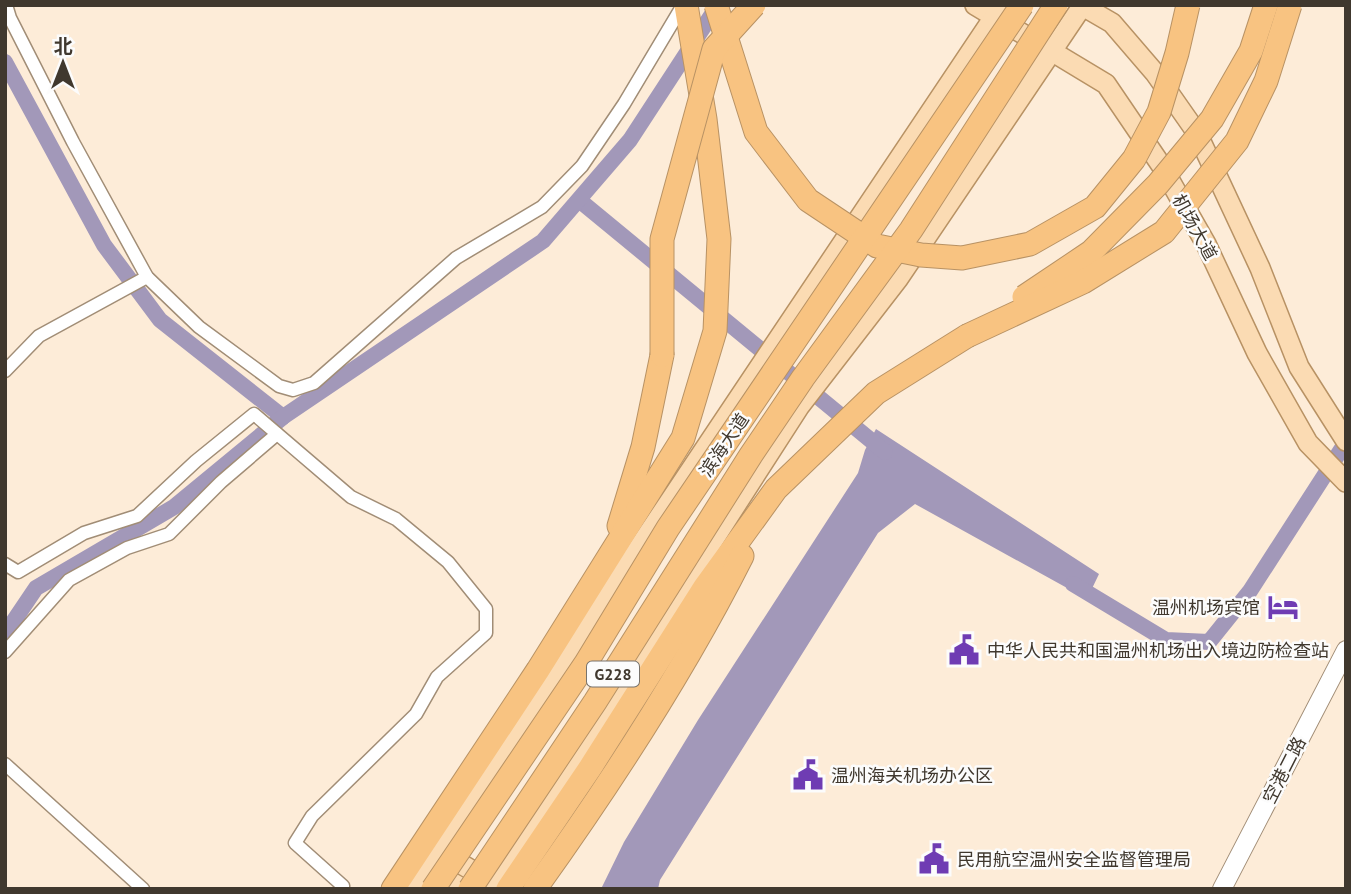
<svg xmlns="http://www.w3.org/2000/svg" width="1351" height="894" viewBox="0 0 1351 894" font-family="'PT Sans','Noto Sans SC',sans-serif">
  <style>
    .water { fill: #a298b9 }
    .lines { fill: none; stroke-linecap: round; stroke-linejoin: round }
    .canal { stroke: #a298b9; stroke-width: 16 }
    .street-casing { stroke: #a18d76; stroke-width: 15 }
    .secondary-casing { stroke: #a18d76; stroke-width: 20 }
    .primary-casing { stroke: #b89264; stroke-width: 22 }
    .highway-casing { stroke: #b89264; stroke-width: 25 }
    .street { stroke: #fff; stroke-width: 12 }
    .secondary { stroke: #fff; stroke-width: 18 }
    .primary { stroke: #fbdbb3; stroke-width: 19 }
    .highway { stroke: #f8c381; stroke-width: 23 }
    .highway-bridge-casing { stroke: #b89264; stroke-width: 25; stroke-linecap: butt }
    .highway-bridge { stroke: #f8c381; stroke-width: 23 }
    .labels { text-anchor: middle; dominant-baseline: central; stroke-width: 5; stroke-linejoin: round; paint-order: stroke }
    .shield { fill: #fcfcfc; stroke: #78736c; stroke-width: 2 }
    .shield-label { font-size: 16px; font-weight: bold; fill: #40382e }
    .street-label { font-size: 18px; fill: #40382e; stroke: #fcfcfc }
    .poi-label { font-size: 18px; fill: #40382e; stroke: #fcfcfc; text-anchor: start }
  </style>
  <rect width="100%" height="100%" fill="#fdecd8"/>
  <!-- water -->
  <path class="water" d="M876,429L1099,574L1087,599L915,504L878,533L660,880L658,889H601L624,842L698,720L858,473L865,450Z"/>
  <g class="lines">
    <!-- canal -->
    <g class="canal">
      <path d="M5,62L104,245L160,320L283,417"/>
      <path d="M579,200L885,452"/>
      <path d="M1073,584L1166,640L1209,642L1250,591L1346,442"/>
      <path d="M5,634L36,588L174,507L283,417L543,241L630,140L718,5"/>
    </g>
    <!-- street casing -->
    <g class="street-casing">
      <g id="street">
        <path d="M6,5L10,18L73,142L147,277L199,327L279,386L293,390L314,383L456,258L542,207L582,166L624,104L683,5"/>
        <path d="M5,371L39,336L147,277"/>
        <path d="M5,564L18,572L84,533L137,516L196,461L254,414L351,497L396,519L448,562L486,609V633L437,677L416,714L312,816L295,843L343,886L342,889"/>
        <path d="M5,652L69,580L127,548L169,534L221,482L277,434"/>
        <path d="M5,764L143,889"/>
      </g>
    </g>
    <!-- secondary casing -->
    <g class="secondary-casing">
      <path id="secondary" d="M1222,889L1346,650"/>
    </g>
    <!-- primary casing -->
    <g class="primary-casing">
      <g id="primary">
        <path d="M975,5L1106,84L1161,165L1206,244L1257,353L1308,443L1346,482"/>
        <path d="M1081,5L1112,23L1155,73L1197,133L1260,268L1299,367L1346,441"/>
        <path d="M441,852L493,883"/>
        <path d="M428,869L464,889"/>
        <path d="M410,889L1002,5"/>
        <path d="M489,889L799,407L898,279L1083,5"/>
      </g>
    </g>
    <!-- highway casing -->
    <g class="highway-casing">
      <g id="highway">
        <path d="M619,526L643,447L662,355"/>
        <path d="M393,889L538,670L683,438L715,331L719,239L705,119L686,5"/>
        <path d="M508,889L590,768L705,587L776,489L876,393L967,336"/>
        <path d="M535,889C611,783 683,673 742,556"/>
      </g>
    </g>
    <!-- street -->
    <use href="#street" class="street"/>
    <!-- secondary -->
    <use href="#secondary" class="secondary"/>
    <!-- primary -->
    <use href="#primary" class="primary"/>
    <!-- highway -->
    <use href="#highway" class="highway"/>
    <!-- highway-bridge casing -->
    <g class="highway-bridge-casing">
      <g id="highway-bridge">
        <path d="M716,5L756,132L808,200L877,246L921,255L962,258L1030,244L1095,207L1134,159L1159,112L1177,53L1188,5"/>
        <path d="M1024,297L1091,252L1158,184L1212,119L1251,51L1266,5"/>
        <path d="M967,336L1083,282L1164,232L1237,141L1266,81L1290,5"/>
        <path d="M662,355V239L714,49L754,5"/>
        <path d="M433,889L586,663L668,528L1022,5"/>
        <path d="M470,889L595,702L751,455L803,378L911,230L1056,5"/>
      </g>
    </g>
    <!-- highway-bridge -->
    <use href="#highway-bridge" class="highway-bridge"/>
  </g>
  <!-- icons -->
  <defs>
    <g id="hotel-bare" transform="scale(2.415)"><path d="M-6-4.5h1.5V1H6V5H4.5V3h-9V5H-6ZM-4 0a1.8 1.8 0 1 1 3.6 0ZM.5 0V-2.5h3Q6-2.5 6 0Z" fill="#6f3cb3" stroke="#fcfcfc" stroke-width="2.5" paint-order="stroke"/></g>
    <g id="civic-bare" transform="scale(2.415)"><path d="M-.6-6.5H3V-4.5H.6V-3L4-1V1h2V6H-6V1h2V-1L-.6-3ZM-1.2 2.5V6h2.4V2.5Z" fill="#6f3cb3" stroke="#fcfcfc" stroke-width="2.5" paint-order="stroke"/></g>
  </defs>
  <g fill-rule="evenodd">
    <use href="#hotel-bare" x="1283" y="607"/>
    <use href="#civic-bare" x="964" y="650"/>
    <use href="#civic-bare" x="808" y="775"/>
    <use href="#civic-bare" x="934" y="859"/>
  </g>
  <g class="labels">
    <!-- shield labels -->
    <rect class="shield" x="587" y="661.5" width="52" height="25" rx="5"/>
    <g class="shield-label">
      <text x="613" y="674">G228</text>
    </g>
    <!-- street labels -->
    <g class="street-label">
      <text transform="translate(1195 227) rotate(61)">机场大道</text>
      <text transform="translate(724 445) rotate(-56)">滨海大道</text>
      <text transform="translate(1284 770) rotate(-63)">空港二路</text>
    </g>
    <!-- poi labels -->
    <g class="poi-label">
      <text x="1260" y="607" text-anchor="end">温州机场宾馆</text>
      <text x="987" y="650">中华人民共和国温州机场出入境边防检查站</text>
      <text x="831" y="775">温州海关机场办公区</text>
      <text x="957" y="859">民用航空温州安全监督管理局</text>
    </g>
  </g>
  <!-- border -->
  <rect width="1351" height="894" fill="none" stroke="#40382e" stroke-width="14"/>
  <!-- north arrow -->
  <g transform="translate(63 63)" stroke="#fcfcfc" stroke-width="5" paint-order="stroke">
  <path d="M0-5L12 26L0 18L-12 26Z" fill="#40382e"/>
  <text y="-10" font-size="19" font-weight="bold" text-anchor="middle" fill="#40382e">北</text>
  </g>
</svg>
